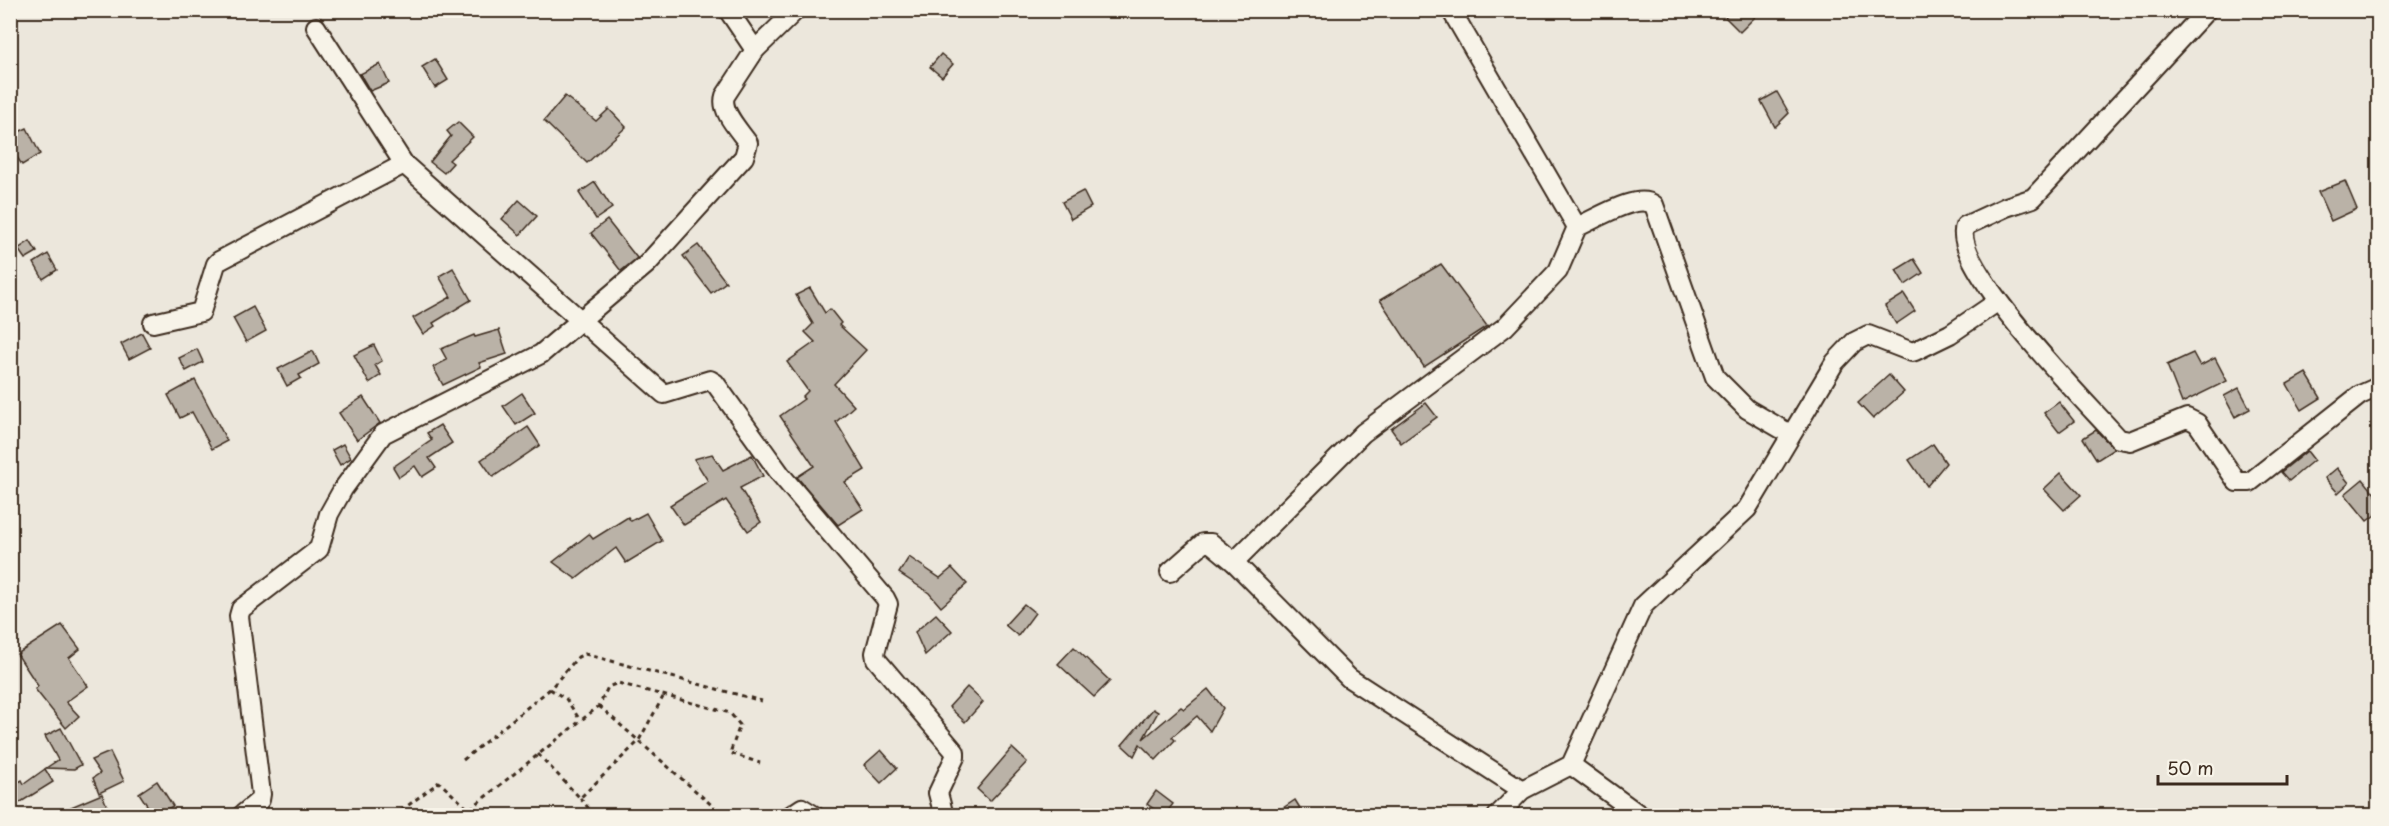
<svg xmlns="http://www.w3.org/2000/svg" width="2389" height="826" viewBox="0 0 2389 826" font-family="'Playpen Sans',sans-serif">
  <style>
    .building { fill: #bab2a7; stroke: #3b2a1e; stroke-width: 1.5 }
    .lines { fill: none; stroke-linecap: round; stroke-linejoin: round }
    .street-casing { stroke: #3b2a1e; stroke-width: 22 }
    .path { stroke: #3b2a1e; stroke-width: 3; stroke-dasharray: 4.5 4.5; stroke-linecap: butt }
    .street { stroke: #f7f3e8; stroke-width: 18 }
  </style>
  <rect width="100%" height="100%" fill="#ece7dc"/>
  <filter id="ink" filterUnits="userSpaceOnUse"><feTurbulence type="fractalNoise" baseFrequency=".0167" numOctaves="2"/><feDisplacementMap in="SourceGraphic" scale="12" xChannelSelector="R" yChannelSelector="G"/><feConvolveMatrix kernelMatrix="1 2 1 2 8 2 1 2 1" color-interpolation-filters="sRGB"/></filter>
  <g filter="url(#ink)">
    <!-- building -->
    <g class="building">
      <path d="M1732,10H1762L1740,32L1725,17Z"/>
      <path d="M941,54L953,64L942,77L930,67Z"/>
      <path d="M435,59L448,80L435,88L422,67Z"/>
      <path d="M380,64L389,83L370,91L360,74Z"/>
      <path d="M1777,92L1789,113L1775,127L1761,101Z"/>
      <path d="M565,96L596,121L609,109L626,127L587,163L544,121Z"/>
      <path d="M458,122L473,137L449,160L453,163L444,173L430,162L451,136L447,131Z"/>
      <path d="M27,128L40,154L22,165L10,146V136Z"/>
      <path d="M2345,181L2357,209L2331,221L2318,192Z"/>
      <path d="M595,182L612,208L596,219L579,193Z"/>
      <path d="M1083,191L1091,207L1071,219L1062,202Z"/>
      <path d="M519,200L537,216L520,235L502,219Z"/>
      <path d="M607,220L637,258L621,271L591,233Z"/>
      <path d="M30,241L37,252L25,259L18,249Z"/>
      <path d="M698,245L726,282L711,293L683,256Z"/>
      <path d="M48,254L57,270L43,279L34,263Z"/>
      <path d="M1914,259L1923,273L1905,285L1896,270Z"/>
      <path d="M1441,264L1487,326L1424,367L1380,300Z"/>
      <path d="M453,268L471,300L433,323L435,326L423,334L413,318L451,297L439,276Z"/>
      <path d="M810,288L825,313L830,309L841,323L839,325L866,350L834,384L854,406L836,422L865,470L845,482L863,509L838,525L797,477L814,466L780,416L804,399L802,397L808,391L787,362L815,342L805,332L813,324L796,295Z"/>
      <path d="M1904,294L1915,311L1896,324L1885,306Z"/>
      <path d="M253,307L266,331L246,342L233,318Z"/>
      <path d="M499,330L507,354L479,363L481,367L443,385L433,367L447,360L441,349L474,335L475,337Z"/>
      <path d="M142,333L150,348L129,359L121,344Z"/>
      <path d="M374,345L382,361L375,365L381,375L369,383L354,355Z"/>
      <path d="M197,349L203,362L186,371L179,358Z"/>
      <path d="M313,351L319,364L299,375L301,378L287,386L278,369Z"/>
      <path d="M2193,353L2200,366L2215,358L2227,381L2182,403L2167,365Z"/>
      <path d="M2306,373L2321,398L2302,410L2287,384Z"/>
      <path d="M1889,375L1904,392L1873,419L1858,403Z"/>
      <path d="M195,380L227,441L212,449L192,412L180,418L168,395Z"/>
      <path d="M2239,388L2250,409L2235,417L2224,396Z"/>
      <path d="M522,393L535,413L516,425L503,406Z"/>
      <path d="M363,397L380,423L357,440L339,413Z"/>
      <path d="M2059,402L2074,421L2059,432L2044,413Z"/>
      <path d="M1426,403L1437,417L1401,443L1391,429Z"/>
      <path d="M440,425L452,443L429,458L436,468L422,477L415,466L399,477L393,467L432,440L427,433Z"/>
      <path d="M528,427L540,445L493,477L481,460Z"/>
      <path d="M2096,430L2114,449L2097,460L2083,438Z"/>
      <path d="M343,444L351,458L340,465L332,450Z"/>
      <path d="M1933,444L1946,463L1927,486L1909,460Z"/>
      <path d="M2307,451L2314,460L2289,481L2281,472Z"/>
      <path d="M712,454L723,470L752,455L763,476L740,488L761,522L748,531L726,500L684,525L670,505L708,481L694,459Z"/>
      <path d="M2337,468L2349,483L2338,493L2325,478Z"/>
      <path d="M2061,473L2081,495L2064,510L2044,489Z"/>
      <path d="M2363,479L2379,499V512L2367,521L2345,494Z"/>
      <path d="M646,513L662,541L626,563L616,548L576,579L553,562L589,534L593,539L628,517L631,521Z"/>
      <path d="M909,557L940,578L952,568L967,584L941,607L929,593L899,573Z"/>
      <path d="M1024,604L1035,613L1018,636L1005,625Z"/>
      <path d="M936,614L952,631L925,655L915,632Z"/>
      <path d="M62,625L80,649L69,658L88,686L66,702L79,716L66,728L35,689L38,686L17,654Z"/>
      <path d="M1074,647L1110,681L1094,697L1058,664Z"/>
      <path d="M967,687L983,702L965,722L949,707Z"/>
      <path d="M1208,689L1223,708L1210,731L1197,716L1172,737L1175,740L1156,760L1140,744L1134,756L1122,745L1153,709L1158,712L1143,739L1181,707L1184,709Z"/>
      <path d="M61,728L81,765L74,769L46,768L58,760L45,736Z"/>
      <path d="M1012,748L1027,762L990,801L977,789Z"/>
      <path d="M881,750L897,768L881,783L864,765Z"/>
      <path d="M110,752L124,781L99,793L93,778L100,773L91,760Z"/>
      <path d="M45,769L53,782L16,805L10,796V787L22,780L24,784Z"/>
      <path d="M157,781L173,806L154,816L139,793Z"/>
      <path d="M1156,791L1173,804L1164,816L1147,804Z"/>
      <path d="M102,794L111,816H52V815Z"/>
      <path d="M1295,800L1305,816H1271Z"/>
    </g>
    <g class="lines">
      <!-- street casing -->
      <g class="street-casing">
        <g id="street">
          <path d="M728,10L755,50"/>
          <path d="M1451,10L1577,227"/>
          <path d="M2207,10L2033,198L2006,207L1965,226C1949,265 2090,406 2119,439L2130,441L2187,418L2197,423L2237,482H2250L2360,395L2378,387"/>
          <path d="M316,27L404,164L664,394L710,380L715,383L781,475L885,598L888,604L875,653L876,659L955,752V757L938,793L944,816"/>
          <path d="M153,323L201,312L216,264L219,261L404,164"/>
          <path d="M1234,562L1363,433L1505,327L1558,271L1577,227C1596,219 1637,192 1654,205L1715,377L1747,409L1790,434"/>
          <path d="M1170,572L1203,543H1211L1234,562L1349,678L1522,790"/>
          <path d="M1571,765L1641,816"/>
          <path d="M241,816L260,800L261,794L239,616L241,609L319,549L329,514L343,489L383,434L541,354L647,264L744,157L748,143C739,130 720,111 725,96L755,50L796,10"/>
          <path d="M790,816L802,808L815,816"/>
          <path d="M1497,816L1522,790L1571,765L1643,606L1747,509L1835,362L1854,342L1868,335L1912,352L1915,351L1950,334L1997,302"/>
        </g>
      </g>
      <!-- path -->
      <g class="path">
        <path d="M550,689L566,699L580,720"/>
        <path d="M599,706L723,815"/>
        <path d="M538,754L580,798L638,742L663,697"/>
        <path d="M463,760L550,689L578,657L585,654L762,701"/>
        <path d="M580,798L595,816"/>
        <path d="M470,809L599,706L608,687L618,683L730,713L740,725L730,753L760,763"/>
        <path d="M394,816L439,782L476,816"/>
      </g>
      <!-- street -->
      <use href="#street" class="street"/>
    </g>
  </g>
  <!-- margin -->
  <rect width="2389" height="826" fill="none" stroke="#f7f3e8" stroke-width="36"/>
  <rect x="18" y="18" width="2353" height="790" fill="none" stroke="#3b2a1e" stroke-width="2" filter="url(#ink)"/>
  <!-- scale -->
  <path d="M2158 775v9h129v-9" fill="none" stroke="#3b2a1e" stroke-width="3"/>
  <text x="2167" y="775" font-size="18" fill="#3b2a1e" stroke="#f7f3e8" stroke-width="4.5" paint-order="stroke">50 m</text>
</svg>
